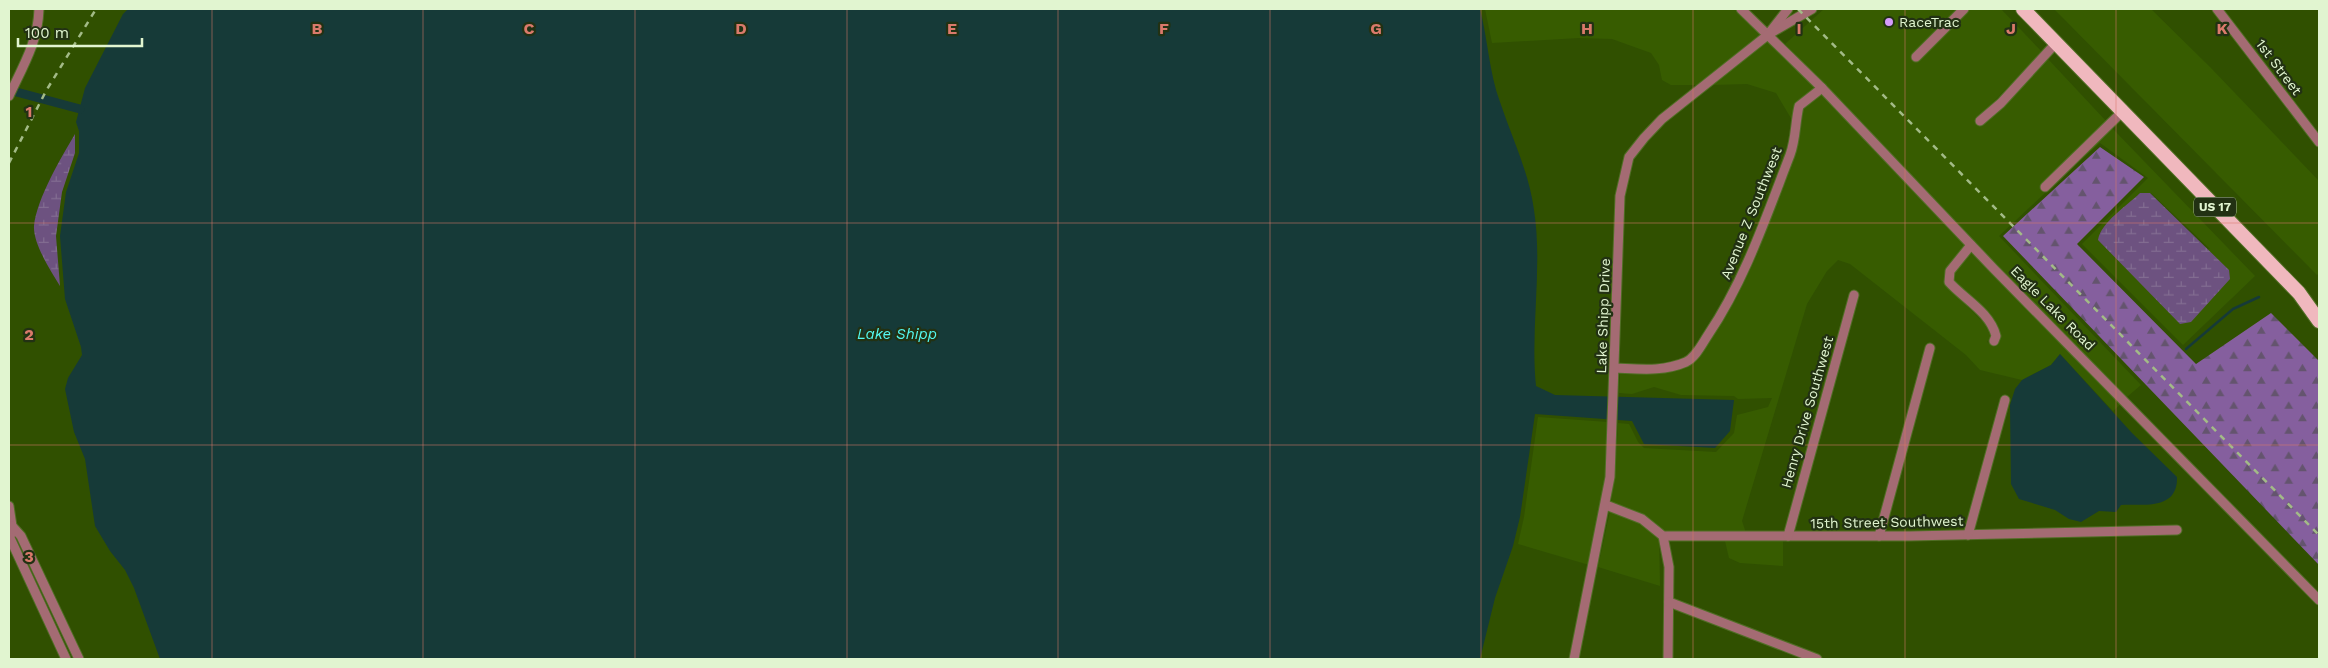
<svg xmlns="http://www.w3.org/2000/svg" width="2328" height="668" viewBox="0 0 2328 668" font-family="'Work Sans',sans-serif">
  <style>
    .built { fill: #375c00; fill-rule: evenodd }
    .forest { fill: url(#forest-firs) }
    .wetland { fill: url(#wetland-marsh) }
    .water { fill: #163a38 }
    .lines { fill: none; stroke-linecap: round; stroke-linejoin: round }
    .stream { stroke: #163a38; stroke-width: 2.5 }
    .canal { stroke: #163a38; stroke-width: 9 }
    .minor-casing { stroke: #506e25; stroke-width: 11 }
    .highway-casing { stroke: #506e25; stroke-width: 16 }
    .minor { stroke: #a46b73; stroke-width: 9 }
    .highway { stroke: #f0b8be; stroke-width: 14 }
    .rail { stroke: #a3bb87; stroke-width: 2.5; stroke-dasharray: 6 6; stroke-linecap: butt }
    .grid { fill: none; stroke: #da7a6b; stroke-width: 1; stroke-opacity: 0.55 }
    .poi-dot { fill: #d59cfb; stroke: #223113; stroke-width: 2 }
    .labels { text-anchor: middle; dominant-baseline: central; stroke-width: 4.5; stroke-linejoin: round; paint-order: stroke }
    .shield { fill: #223113; stroke: #a8ba97; stroke-width: 1 }
    .shield-label { font-size: 12px; font-weight: bold; fill: #e1f5d0 }
    .poi-label { font-size: 14px; fill: #e1f5d0; stroke: #223113; text-anchor: start }
    .street-label { font-size: 14px; fill: #e1f5d0; stroke: #223113 }
    .water-label { font-size: 15px; font-style: italic; fill: #54f8f1; stroke: #223113 }
    .grid-label { font-size: 16px; text-anchor: middle; font-weight: bold; fill: #da7a6b; stroke: #223113; stroke-width: 4.5; stroke-linejoin: round; paint-order: stroke }
  </style>
  <defs>
    <pattern id="forest-firs" width="22" height="20" patternUnits="userSpaceOnUse" patternTransform="scale(1.25)"><rect width="22" height="20" fill="#855f9e"/><path d="M5 1l3.5 6h-7zM16 11l3.5 6h-7z" fill="#64546e"/></pattern>
    <pattern id="wetland-marsh" width="20" height="14" patternUnits="userSpaceOnUse" patternTransform="scale(1.25)"><rect width="20" height="14" fill="#6d5280"/><path d="M1 5h8M5 5V1M11 12h8M15 12V8" fill="none" stroke="#826c91"/></pattern>
  </defs>
  <rect width="100%" height="100%" fill="#305000"/>
  <!-- built -->
  <g class="built">
    <path d="M1485,9H1735L1762,34L1697,85H1671L1662,80L1659,65L1651,53L1612,39L1579,38L1492,43Z"/>
    <path d="M1824,9H1958L1910,57L1917,62L1970,9H2001L2042,52L1974,122L1981,127L2048,59L2106,121L2039,187L2045,193L1999,236L2141,385L2127,397L1998,267L1785,44Z"/>
    <path d="M2054,9H2151L2211,68L2319,181V273L2317,275Z"/>
    <path d="M1768,40L1816,88L1795,103L1792,120L1776,93L1747,84L1712,85Z"/>
    <path d="M1822,94L1965,245L1946,269L1944,283L1984,323L1991,336L1987,342L1995,347L2001,337L1999,329L1983,307L1953,281L1954,273L1972,252L2121,404L2113,411L2060,354L2051,365L2022,380L1980,370L1966,355L1850,264L1838,260L1827,271L1807,304L1742,521L1746,533L1665,532L1644,516L1611,502L1616,459L1618,423L1629,424L1638,442L1644,448L1716,452L1734,433L1737,415L1768,407L1772,398L1738,399L1734,396L1681,395L1654,387L1632,394L1619,393L1620,373L1648,374L1675,371L1702,352L1735,300L1757,255L1795,156L1801,130L1803,109Z"/>
    <path d="M2112,128L2255,276L2183,345L2082,244L2148,178L2100,143L2070,169ZM2140,193H2151L2210,249L2099,234Z"/>
    <path d="M1538,417L1608,422L1605,477L1589,565L1518,544L1524,517Z"/>
    <path d="M1610,511L1639,523L1659,538L1660,586L1598,567Z"/>
    <path d="M1725,541H1783V566L1740,563L1729,558Z"/>
  </g>
  <!-- forest -->
  <path class="forest" d="M2100,147L2144,177L2077,244L2196,364L2271,313L2319,361V565L2003,236Z"/>
  <!-- wetland -->
  <g class="wetland">
    <path d="M75,134V153L62,192L56,236L60,286C51,271 33,244 34,226C37,198 61,158 75,134Z"/>
    <path d="M2140,193H2150L2229,270L2230,279L2191,322L2180,324L2098,240C2101,222 2127,206 2140,193Z"/>
  </g>
  <!-- water -->
  <g class="water">
    <path d="M128,9H1480C1488,40 1489,72 1500,102C1512,138 1529,172 1534,210C1543,268 1530,328 1536,386L1555,395L1734,400L1730,431L1715,448L1644,444L1632,421L1535,414L1520,517L1513,546L1495,598L1480,659H160L134,588L125,570L110,551L95,526L85,459L74,432L65,389L68,378L82,355L81,347L65,299L60,236L66,192L79,153V131L76,122L85,88L123,14Z"/>
    <path d="M2060,354L2132,433L2177,477C2178,510 2144,504 2121,505L2116,512L2099,511L2081,522L2069,519L2055,510L2019,499L2011,484L2010,405L2015,389L2022,380L2051,365Z"/>
  </g>
  <g class="lines">
    <!-- stream -->
    <path class="stream" d="M2186,349L2233,309L2259,297"/>
    <!-- canal -->
    <path class="canal" d="M9,90L80,109"/>
    <!-- minor casing -->
    <g class="minor-casing">
      <g id="minor">
        <path d="M1741,9L1822,88L1994,269L2319,600"/>
        <path d="M2217,9L2319,142"/>
        <path d="M1770,32L1788,9"/>
        <path d="M1916,57L1964,9"/>
        <path d="M9,96C23,66 38,42 39,9"/>
        <path d="M1980,121L2001,103L2056,43"/>
        <path d="M2045,187L2122,112"/>
        <path d="M1971,245L1950,271L1949,282C1964,299 1990,312 1996,336L1994,341"/>
        <path d="M1615,368C1640,369 1663,372 1686,362C1696,357 1702,344 1708,335C1745,280 1766,217 1790,155C1796,139 1795,123 1799,106L1822,88"/>
        <path d="M1606,505L1642,519L1663,536H1910L2177,530"/>
        <path d="M9,506L12,526L10,538L66,659"/>
        <path d="M12,526L21,536L79,659"/>
        <path d="M1968,535L2005,400"/>
        <path d="M1663,536L1669,567L1668,659"/>
        <path d="M1788,536L1854,295"/>
        <path d="M1879,536L1930,348"/>
        <path d="M1669,602L1817,659"/>
        <path d="M1574,659L1610,477L1620,196L1629,157L1644,138L1662,119L1769,34L1812,9"/>
      </g>
    </g>
    <!-- highway casing -->
    <g class="highway-casing">
      <path id="highway" d="M2023,9L2299,293L2319,321"/>
    </g>
    <!-- minor -->
    <use href="#minor" class="minor"/>
    <!-- highway -->
    <use href="#highway" class="highway"/>
    <!-- rail -->
    <g class="rail">
      <path d="M1798,9L2319,535"/>
      <path d="M9,163L46,91L96,9"/>
    </g>
  </g>
  <!-- grid -->
  <path class="grid" d="M212,9V659M423,9V659M635,9V659M847,9V659M1058,9V659M1270,9V659M1481,9V659M1693,9V659M1905,9V659M2116,9V659M9,223H2319M9,445H2319"/>
  <!-- markers -->
  <circle class="poi-dot" cx="1889" cy="22" r="5"/>
  <g class="labels">
    <!-- shield labels -->
    <rect class="shield" x="2194" y="197.5" width="42" height="19" rx="4"/>
    <g class="shield-label">
      <text x="2215" y="207">US 17</text>
    </g>
    <!-- poi labels -->
    <g class="poi-label">
      <text x="1899" y="22">RaceTrac</text>
    </g>
    <!-- street labels -->
    <g class="street-label">
      <text transform="translate(2279 67) rotate(53)">1st Street</text>
      <text transform="translate(1751 213) rotate(-68)">Avenue Z Southwest</text>
      <text transform="translate(2053 308) rotate(45)">Eagle Lake Road</text>
      <text transform="translate(1603 316) rotate(-88)">Lake Shipp Drive</text>
      <text transform="translate(1807 412) rotate(-74)">Henry Drive Southwest</text>
      <text transform="translate(1887 522) rotate(-1)">15th Street Southwest</text>
    </g>
    <!-- water labels -->
    <g class="water-label">
      <text x="897" y="334">Lake Shipp</text>
    </g>
  </g>
  <g class="grid-label">
    <text x="317" y="34">B</text>
    <text x="529" y="34">C</text>
    <text x="741" y="34">D</text>
    <text x="952" y="34">E</text>
    <text x="1164" y="34">F</text>
    <text x="1376" y="34">G</text>
    <text x="1587" y="34">H</text>
    <text x="1799" y="34">I</text>
    <text x="2011" y="34">J</text>
    <text x="2222" y="34">K</text>
    <text x="29" y="117">1</text>
    <text x="29" y="340">2</text>
    <text x="29" y="562">3</text>
  </g>
  <!-- border -->
  <rect width="2328" height="668" fill="none" stroke="#e1f5d0" stroke-width="20"/>
  <!-- scale -->
  <path d="M18 38v8h124v-8" fill="none" stroke="#e1f5d0" stroke-width="2.5"/>
  <text x="25" y="38" font-size="15" fill="#e1f5d0" stroke="#223113" stroke-width="4" paint-order="stroke">100 m</text>
</svg>
